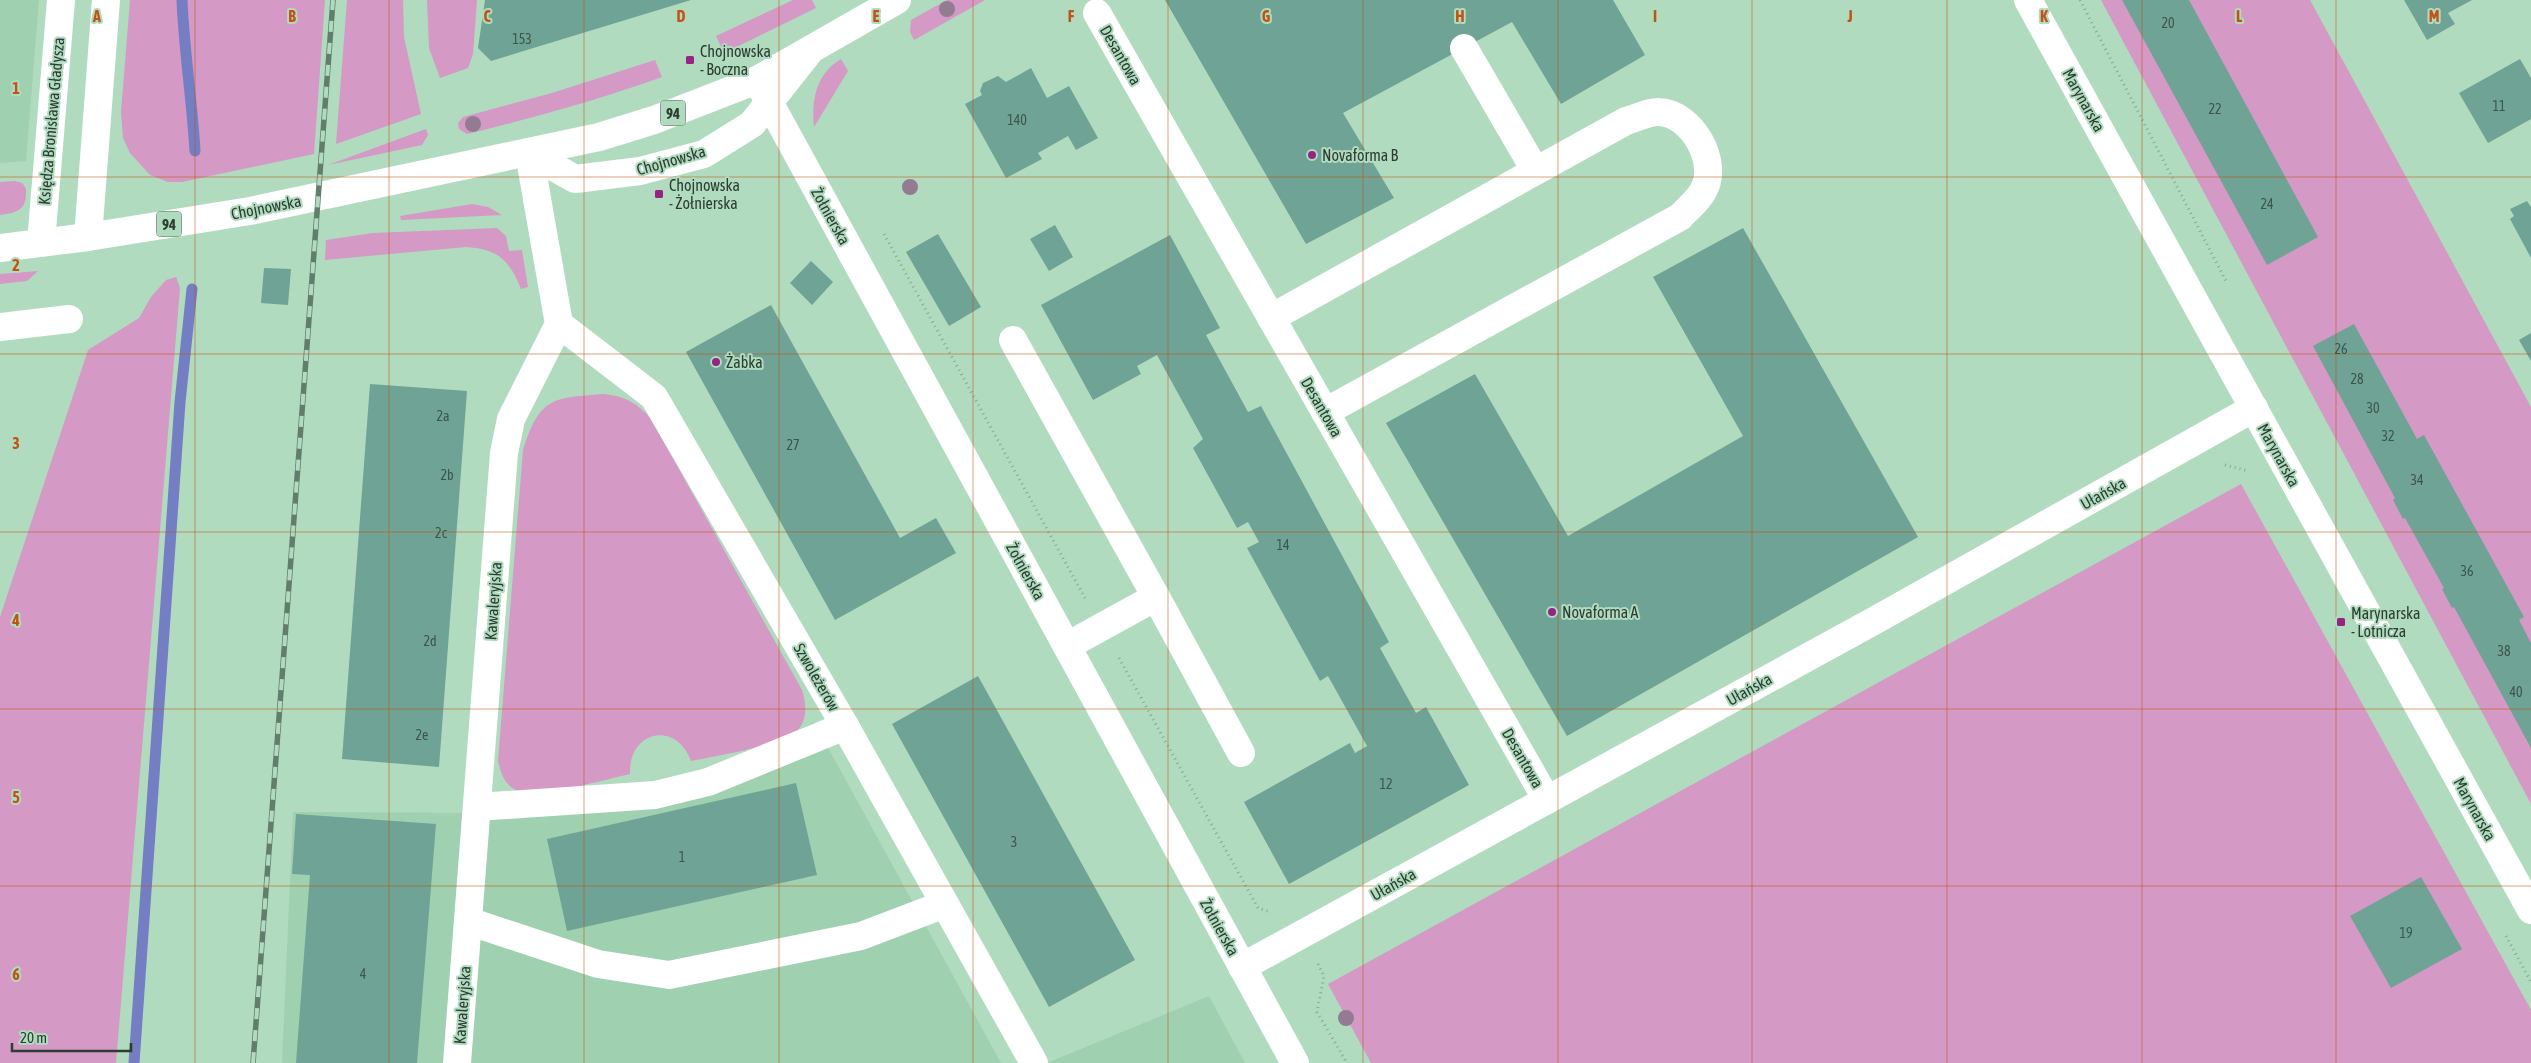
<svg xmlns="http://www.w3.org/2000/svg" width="2531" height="1063" viewBox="0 0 2531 1063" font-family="'Asap Condensed',sans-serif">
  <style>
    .built { fill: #9fd0b0 }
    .green { fill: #d499c4 }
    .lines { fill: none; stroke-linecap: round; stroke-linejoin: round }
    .stream { stroke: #747ec2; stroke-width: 11 }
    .building { fill: #6fa395 }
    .path { stroke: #86a993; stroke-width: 3; stroke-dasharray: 1 4; stroke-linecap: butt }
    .minor { stroke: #fff; stroke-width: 28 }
    .major { stroke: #fff; stroke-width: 28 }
    .rail-casing { stroke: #627d6b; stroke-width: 5.5 }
    .rail { stroke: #b0dbbf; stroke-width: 4; stroke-dasharray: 11; stroke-linecap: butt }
    .tree { fill: #937b91 }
    .grid { fill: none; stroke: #c25314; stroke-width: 1; stroke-opacity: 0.55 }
    .poi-dot { fill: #962482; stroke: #b0dbbf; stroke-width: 2 }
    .labels { text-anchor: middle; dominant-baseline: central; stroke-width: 4; stroke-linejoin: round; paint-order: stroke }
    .number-label { font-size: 14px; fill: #3d564b }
    .shield { fill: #b0dbbf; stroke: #546c5c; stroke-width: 1 }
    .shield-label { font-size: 15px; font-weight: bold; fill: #2c3d32 }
    .poi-label { font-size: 16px; fill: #2c3d32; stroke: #b0dbbf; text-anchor: start }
    .street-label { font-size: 16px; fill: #2c3d32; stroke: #b0dbbf }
    .grid-label { font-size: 16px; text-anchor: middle; font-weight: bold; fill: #c25314; stroke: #b0dbbf; stroke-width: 4; stroke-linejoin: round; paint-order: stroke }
  </style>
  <rect width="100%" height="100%" fill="#b0dbbf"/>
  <!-- built -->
  <g class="built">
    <path d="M0,0H39L26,161L0,163Z"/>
    <path d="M814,722L1001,1063H282L293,812L490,813L689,784Z"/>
    <path d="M1209,996L1245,1063H1047Z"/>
  </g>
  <!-- green -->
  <g class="green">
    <path d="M130,0H325L314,154L182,182H168L150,175L130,153L123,138L121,112Z"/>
    <path d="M347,0H403L404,37L421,114L336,144Z"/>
    <path d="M427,0H477L473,54L468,68L440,78L429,48Z"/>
    <path d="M793,0H812L816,8L724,53L716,36Z"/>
    <path d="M947,0H985L914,40L910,32L911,20Z"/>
    <path d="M2101,0H2310L2531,407V804Z"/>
    <path d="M841,59L848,71L814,127C811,100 816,74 841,59Z"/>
    <path d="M655,60L662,77C598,100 533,118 467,134L459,129L458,123L463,117L552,93Z"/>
    <path d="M426,129L428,135L422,145L328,165Z"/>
    <path d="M15,181L22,183C26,187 26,189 26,194C26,211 14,213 0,215V182Z"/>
    <path d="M472,204L488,207L502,215L401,220L400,216Z"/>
    <path d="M497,228L506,236L509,251L522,250L528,287L521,289C509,259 497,249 466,247L325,260L326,240L373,233Z"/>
    <path d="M38,271L27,281L0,284V274Z"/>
    <path d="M176,277L180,288L116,1063H0V617L88,350L139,318L151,297L166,280Z"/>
    <path d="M604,394C624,396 638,403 651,419L802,690C806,703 808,718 798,730C787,745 713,756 691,761C676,720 628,731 630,774C606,779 536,800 516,790C504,784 501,773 498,761L523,450C540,397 552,398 604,394Z"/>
    <path d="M2241,484L2531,1010V1063H1371L1328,984Z"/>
  </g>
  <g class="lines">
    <!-- stream -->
    <g class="stream">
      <path d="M182,0C184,50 192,100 195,151"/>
      <path d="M134,1063L180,402L192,289"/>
    </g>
  </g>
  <!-- building -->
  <g class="building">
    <path d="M485,0H691L491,61L478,48Z"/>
    <path d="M1165,0H1613L1645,55L1561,104L1512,22L1343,113L1394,198L1306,244Z"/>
    <path d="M2122,0H2189L2318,237L2267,265Z"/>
    <path d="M2404,0H2472L2448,13L2455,24L2427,40Z"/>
    <path d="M2520,59L2531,78V119L2488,143L2459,93Z"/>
    <path d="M1031,68L1047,98L1069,86L1098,138L1076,150L1068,136L1038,153L1042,159L1006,178L965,104L982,95L980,91L983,83L998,76L1006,82Z"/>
    <path d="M2527,201L2531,207V258L2510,219L2514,216L2510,209Z"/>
    <path d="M1055,225L1073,257L1049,271L1030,239Z"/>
    <path d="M1743,228L1918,537L1567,736L1386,423L1475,374L1568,536L1743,436L1653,277Z"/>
    <path d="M938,234L981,307L949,326L906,252Z"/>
    <path d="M1170,235L1220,328L1206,335L1248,412L1261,406L1389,642L1380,648L1416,713L1426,707L1469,785L1289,884L1244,802L1350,743L1355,753L1367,746L1328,676L1320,681L1247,548L1259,542L1248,522L1237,528L1193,448L1203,439L1157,355L1137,366L1141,374L1093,400L1041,305Z"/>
    <path d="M811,261L833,282L812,305L790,283Z"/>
    <path d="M264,268L291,269L288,305L261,303Z"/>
    <path d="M771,305L900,538L936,518L956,553L835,620L686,352Z"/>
    <path d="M2354,324L2417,439L2424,435L2524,617L2519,620L2531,643V748L2454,607L2452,608L2442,589L2444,588L2405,518L2403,519L2393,500L2395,498L2313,346Z"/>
    <path d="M2531,333V361L2519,340Z"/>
    <path d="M370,384L467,391L439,767L342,759Z"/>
    <path d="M978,676L1135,960L1049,1007L892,724Z"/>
    <path d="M796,783L817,875L567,931L547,839Z"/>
    <path d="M296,814L436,824L417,1063H296L310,875L292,874Z"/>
    <path d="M2421,877L2462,949L2391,988L2350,916Z"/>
  </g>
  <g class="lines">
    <!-- path -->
    <g class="path">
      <path d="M2080,0L2226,281"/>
      <path d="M884,234L1085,598"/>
      <path d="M2225,465L2248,471"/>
      <path d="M1119,658L1258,908L1270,912"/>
      <path d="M2506,936L2531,982"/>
      <path d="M1318,964L1324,976L1317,1012L1347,1063"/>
    </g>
    <!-- minor -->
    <g class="minor">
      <path d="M2028,0L2531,910"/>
      <path d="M1097,13L1547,800"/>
      <path d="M1464,48L1535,170"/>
      <path d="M757,80L1295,1063"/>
      <path d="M529,153L575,179L640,171L704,154L752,124L809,52"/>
      <path d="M88,237L106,0"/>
      <path d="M41,243L61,0"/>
      <path d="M1271,318L1626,121C1635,119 1649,111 1659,112C1692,113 1720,163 1703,191C1698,201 1687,209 1680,217L1325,412"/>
      <path d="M559,324L654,397L845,726L1034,1063"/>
      <path d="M0,327L69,319"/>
      <path d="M1013,340L1156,597L1067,646"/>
      <path d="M1156,597L1241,753"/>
      <path d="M477,807L655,795L708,782L845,726"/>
      <path d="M468,921L598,964L669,975L861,936L945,904"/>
      <path d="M1242,967L1872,622L2254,408"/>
      <path d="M457,1063L504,453L511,419L559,324L529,153"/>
    </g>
    <!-- major -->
    <path class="major" d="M0,248L88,237L250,211L599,137L654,120L757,80L897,0"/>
    <!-- rail casing -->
    <g class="rail-casing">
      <path id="rail" d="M253,1063L333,0"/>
    </g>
    <!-- rail -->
    <use href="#rail" class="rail"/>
  </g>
  <!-- trees -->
  <g class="tree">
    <circle cx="947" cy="9" r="8"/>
    <circle cx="473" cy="124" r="8"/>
    <circle cx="910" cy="187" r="8"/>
    <circle cx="1346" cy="1018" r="8"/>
  </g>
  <!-- grid -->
  <path class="grid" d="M195,0V1063M389,0V1063M584,0V1063M779,0V1063M973,0V1063M1168,0V1063M1363,0V1063M1558,0V1063M1752,0V1063M1947,0V1063M2142,0V1063M2336,0V1063M0,177H2531M0,354H2531M0,532H2531M0,709H2531M0,886H2531"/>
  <!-- markers -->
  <g class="poi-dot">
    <rect x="685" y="55" width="10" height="10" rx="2.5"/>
    <circle cx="1312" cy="155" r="5"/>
    <rect x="654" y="189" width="10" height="10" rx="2.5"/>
    <circle cx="716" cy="362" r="5"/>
    <circle cx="1552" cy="612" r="5"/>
    <rect x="2336" y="617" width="10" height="10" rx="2.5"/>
  </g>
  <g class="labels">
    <!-- number labels -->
    <g class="number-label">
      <text x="2168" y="23">20</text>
      <text x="522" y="39">153</text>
      <text x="2499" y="106">11</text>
      <text x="2215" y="109">22</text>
      <text x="1017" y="120">140</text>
      <text x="2267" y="204">24</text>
      <text x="2341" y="349">26</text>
      <text x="2357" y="379">28</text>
      <text x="2373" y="408">30</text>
      <text x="443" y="416">2a</text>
      <text x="2388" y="436">32</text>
      <text x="793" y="445">27</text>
      <text x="447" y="475">2b</text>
      <text x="2417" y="480">34</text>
      <text x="441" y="533">2c</text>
      <text x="1283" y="545">14</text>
      <text x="2467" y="571">36</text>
      <text x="430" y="641">2d</text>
      <text x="2504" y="651">38</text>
      <text x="2516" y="692">40</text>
      <text x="422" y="735">2e</text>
      <text x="1386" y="784">12</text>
      <text x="1014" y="842">3</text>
      <text x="682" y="857">1</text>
      <text x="2406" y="933">19</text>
      <text x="363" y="974">4</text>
    </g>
    <!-- shield labels -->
    <g class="shield">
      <rect x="660.5" y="100.5" width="25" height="25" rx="4"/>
      <rect x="156.5" y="211.5" width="25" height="25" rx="4"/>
    </g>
    <g class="shield-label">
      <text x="673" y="113">94</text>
      <text x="169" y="224">94</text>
    </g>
    <!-- poi labels -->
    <g class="poi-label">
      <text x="700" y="51">Chojnowska<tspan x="700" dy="18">- Boczna</tspan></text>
      <text x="1322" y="155">Novaforma B</text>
      <text x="669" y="185">Chojnowska<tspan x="669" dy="18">- Żołnierska</tspan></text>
      <text x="726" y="362">Żabka</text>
      <text x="1562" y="612">Novaforma A</text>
      <text x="2351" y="613">Marynarska<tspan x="2351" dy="18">- Lotnicza</tspan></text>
    </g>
    <!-- street labels -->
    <g class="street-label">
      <text transform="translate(1121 55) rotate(60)">Desantowa</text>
      <text transform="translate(2084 100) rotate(61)">Marynarska</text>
      <text transform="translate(51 121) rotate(-85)">Księdza Bronisława Gładysza</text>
      <text transform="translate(671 160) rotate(-16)">Chojnowska</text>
      <text transform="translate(266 207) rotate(-11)">Chojnowska</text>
      <text transform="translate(831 216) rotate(61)">Żołnierska</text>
      <text transform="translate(1322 407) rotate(60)">Desantowa</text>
      <text transform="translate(2279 455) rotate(61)">Marynarska</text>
      <text transform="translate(2103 493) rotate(-29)">Ułańska</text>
      <text transform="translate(1026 571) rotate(61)">Żołnierska</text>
      <text transform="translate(493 601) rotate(-86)">Kawaleryjska</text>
      <text transform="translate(817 677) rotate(60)">Szwoleżerów</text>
      <text transform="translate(1749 689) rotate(-29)">Ułańska</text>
      <text transform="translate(1523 758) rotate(60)">Desantowa</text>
      <text transform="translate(2475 809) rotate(61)">Marynarska</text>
      <text transform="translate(1393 884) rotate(-29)">Ułańska</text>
      <text transform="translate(1220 927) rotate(61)">Żołnierska</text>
      <text transform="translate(462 1005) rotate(-86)">Kawaleryjska</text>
    </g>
  </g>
  <g class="grid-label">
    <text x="97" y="22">A</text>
    <text x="292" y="22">B</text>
    <text x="487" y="22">C</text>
    <text x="681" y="22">D</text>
    <text x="876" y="22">E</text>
    <text x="1071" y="22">F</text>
    <text x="1266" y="22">G</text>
    <text x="1460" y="22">H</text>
    <text x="1655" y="22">I</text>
    <text x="1850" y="22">J</text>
    <text x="2044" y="22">K</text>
    <text x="2239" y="22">L</text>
    <text x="2434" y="22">M</text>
    <text x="16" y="94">1</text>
    <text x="16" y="271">2</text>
    <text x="16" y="449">3</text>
    <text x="16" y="626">4</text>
    <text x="16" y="803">5</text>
    <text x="16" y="980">6</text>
  </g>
  <!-- scale -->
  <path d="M12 1043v8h119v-8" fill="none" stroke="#2c3d32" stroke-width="2.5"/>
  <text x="20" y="1043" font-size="15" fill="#2c3d32" stroke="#b0dbbf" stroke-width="4" paint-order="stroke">20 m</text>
</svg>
